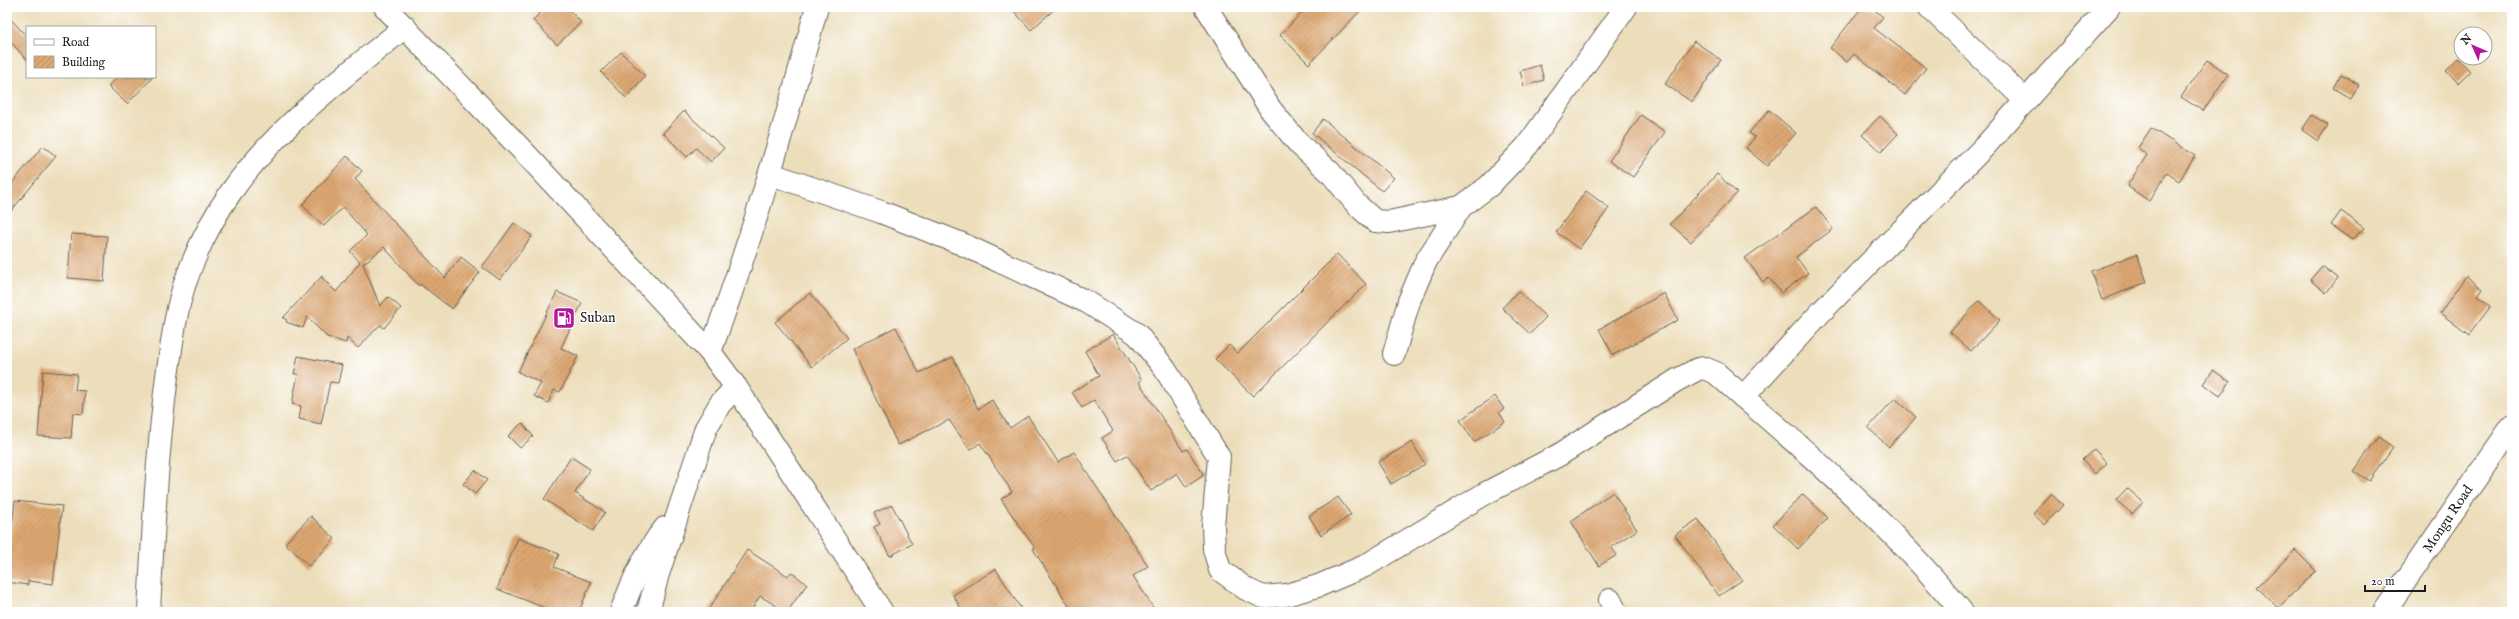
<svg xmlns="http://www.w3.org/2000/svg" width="2519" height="619" viewBox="0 0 2519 619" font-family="'IM FELL English',serif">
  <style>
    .building { fill: url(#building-hatch) }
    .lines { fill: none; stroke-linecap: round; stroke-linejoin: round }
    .street-casing { stroke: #656054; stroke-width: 24 }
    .secondary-casing { stroke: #656054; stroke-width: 24 }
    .primary-casing { stroke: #656054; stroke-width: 24 }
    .street { stroke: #fff; stroke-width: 22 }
    .secondary { stroke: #fff; stroke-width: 22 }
    .primary { stroke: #fff; stroke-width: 22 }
    .labels { text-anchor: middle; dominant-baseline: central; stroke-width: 3; stroke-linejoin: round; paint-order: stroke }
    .poi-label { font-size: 14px; fill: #1c1c1c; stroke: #fff; text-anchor: start }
    .street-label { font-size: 14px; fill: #1c1c1c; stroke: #fff }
  </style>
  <defs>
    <pattern id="building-hatch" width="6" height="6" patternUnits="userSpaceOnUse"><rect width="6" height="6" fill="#dca671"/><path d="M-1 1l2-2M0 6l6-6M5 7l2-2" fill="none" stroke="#bc8e61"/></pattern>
  </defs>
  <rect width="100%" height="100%" fill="#fff"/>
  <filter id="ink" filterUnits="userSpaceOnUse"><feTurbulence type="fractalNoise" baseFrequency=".025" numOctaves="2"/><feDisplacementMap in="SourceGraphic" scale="8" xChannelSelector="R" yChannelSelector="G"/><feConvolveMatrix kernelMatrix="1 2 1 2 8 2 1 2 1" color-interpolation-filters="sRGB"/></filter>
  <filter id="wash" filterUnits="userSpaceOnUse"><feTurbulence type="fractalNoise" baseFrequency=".012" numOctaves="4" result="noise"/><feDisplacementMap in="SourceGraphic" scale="16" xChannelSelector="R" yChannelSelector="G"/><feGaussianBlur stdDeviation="0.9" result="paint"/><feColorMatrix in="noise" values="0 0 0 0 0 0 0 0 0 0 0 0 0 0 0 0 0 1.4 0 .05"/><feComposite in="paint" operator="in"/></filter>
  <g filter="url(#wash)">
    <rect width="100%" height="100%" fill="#eddebb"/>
    <g id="blocks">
      <!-- building -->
      <g class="building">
        <path d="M546,7H566L581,22L557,45L533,20Z"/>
        <path d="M1010,7H1057L1031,30Z"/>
        <path d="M1307,7H1364L1309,64L1280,35Z"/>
        <path d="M1862,7H1871L1883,17L1874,28L1926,68L1905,95L1854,54L1847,62L1830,48Z"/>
        <path d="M7,15L27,37V60L7,38Z"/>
        <path d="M1694,41L1721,60L1692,102L1665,84Z"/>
        <path d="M621,52L645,76L626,98L601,72Z"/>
        <path d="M2458,58L2470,71L2458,83L2446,70Z"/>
        <path d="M2207,60L2228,74L2203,111L2181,97Z"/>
        <path d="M1540,65L1544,80L1524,86L1520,71Z"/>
        <path d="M2341,74L2359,85L2351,99L2333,88Z"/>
        <path d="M118,77H153L127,104L108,86Z"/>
        <path d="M1769,110L1796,133L1767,166L1746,148L1755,137L1749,133Z"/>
        <path d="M684,111L724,148L711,162L696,148L687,157L663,133Z"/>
        <path d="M1641,115L1665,132L1633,177L1609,161Z"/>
        <path d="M2312,115L2328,125L2318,141L2302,130Z"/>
        <path d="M1880,116L1898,134L1881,152L1862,135Z"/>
        <path d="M1323,119L1394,178L1382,191L1312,133Z"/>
        <path d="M2151,128L2195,156L2179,181L2167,173L2149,201L2127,186L2147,155L2138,148Z"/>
        <path d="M43,146L56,156L7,216V189Z"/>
        <path d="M347,156L362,171L355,179L445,278L461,257L480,272L452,309L420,284L419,286L384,247L363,264L380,306L388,297L401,308L384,328L380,325L358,348L347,338L346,343L327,337L307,317L303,328L286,322L287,320L283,318L322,276V278L336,292L360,262L350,251L367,235L343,207L324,226L302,205Z"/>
        <path d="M1717,174L1737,193L1691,242L1670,224Z"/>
        <path d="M1586,191L1609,208L1579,249L1556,232Z"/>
        <path d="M1816,207L1833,229L1796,257L1808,273L1781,293L1769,278L1763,282L1745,258Z"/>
        <path d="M2341,211L2364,228L2352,240L2331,225Z"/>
        <path d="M514,223L532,236L500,280L482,267Z"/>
        <path d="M71,234L107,236L104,281L68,278Z"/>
        <path d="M1337,254L1366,284L1253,396L1215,359L1229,345L1238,353Z"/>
        <path d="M2137,254L2147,282L2102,300L2091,271Z"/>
        <path d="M2322,266L2338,278L2326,293L2310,280Z"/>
        <path d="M2466,276L2483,289L2478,296L2491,306L2469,335L2440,313Z"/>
        <path d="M1518,291L1546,317L1530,334L1502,308Z"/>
        <path d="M557,292L582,303L561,348L578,356L560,392L554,390L548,403L534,396L541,383L518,372Z"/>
        <path d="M810,293L847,338L812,367L775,322Z"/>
        <path d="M1664,293L1678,320L1613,355L1599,329Z"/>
        <path d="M1979,301L2000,320L1971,351L1950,332Z"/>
        <path d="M896,327L919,373L953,357L978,409L992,400L1010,428L1028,416L1058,462L1074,452L1148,566L1133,576L1156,612H1073L1033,549L1035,548L1001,499L1012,492L980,443L970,450L949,420L898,445L852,349Z"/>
        <path d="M1113,334L1142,380L1139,382L1183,451L1187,449L1204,475L1186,487L1177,473L1151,491L1127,455L1117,461L1102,438L1113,431L1094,400L1082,408L1072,392L1099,376L1085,351Z"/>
        <path d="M298,356L342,365L338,383L330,382L321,424L299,419L301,406L292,404L298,374H294Z"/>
        <path d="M2213,370L2230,382L2220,396L2203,384Z"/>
        <path d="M43,371L77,374L75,390L85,391L83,414L73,413L71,438L38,436Z"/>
        <path d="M1495,396L1504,409L1499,412L1505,422L1474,442L1460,420Z"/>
        <path d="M1895,398L1916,417L1889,447L1868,428Z"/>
        <path d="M522,423L533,436L520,448L508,436Z"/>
        <path d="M2378,437L2393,447L2369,481L2354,471Z"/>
        <path d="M1412,442L1425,464L1391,484L1378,462Z"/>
        <path d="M2094,449L2107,463L2095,474L2082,460Z"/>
        <path d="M571,457L590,469L575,493L605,512L593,531L544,499Z"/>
        <path d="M475,470L487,480L475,494L463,484Z"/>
        <path d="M2127,488L2143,502L2132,514L2116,500Z"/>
        <path d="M1613,492L1637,530L1611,547L1617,555L1599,566L1571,521Z"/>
        <path d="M1803,494L1828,518L1798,549L1773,525Z"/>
        <path d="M2051,494L2063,505L2045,525L2033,514Z"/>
        <path d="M1338,497L1351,515L1321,535L1309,516Z"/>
        <path d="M15,501L62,506L53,584L28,581V585L7,582V551H9Z"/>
        <path d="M892,505L912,544L890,556L874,527L880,524L874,513Z"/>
        <path d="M311,516L335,539L309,566L285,543Z"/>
        <path d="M1698,519L1742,580L1719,596L1675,535Z"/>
        <path d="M518,538L559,554L554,567L591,582L579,612H544L545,608L497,589Z"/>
        <path d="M747,550L788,576L791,572L807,584L787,612L760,596L750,612H707Z"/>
        <path d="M2295,550L2316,571L2278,608L2257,587Z"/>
        <path d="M996,569L1023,612H963L953,595Z"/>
      </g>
    </g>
  </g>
  <g filter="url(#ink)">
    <use href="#blocks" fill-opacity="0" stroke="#656054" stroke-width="1"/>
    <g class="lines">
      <!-- street casing -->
      <g class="street-casing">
        <g id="street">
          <path d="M1206,7L1271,110L1299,144L1330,172L1357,205L1375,221L1389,222L1461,207"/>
          <path d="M1929,7L2026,101"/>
          <path d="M771,174L881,212L962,244L1087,302L1137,334L1165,369L1219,457L1213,526L1214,549L1220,570L1246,589L1263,597L1286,595L1318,586L1365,566L1486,493L1559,455L1677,380L1698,369L1704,368L1716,373L1743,397L1822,311L1986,145L2109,7"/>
          <path d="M1394,354L1409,301L1426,261L1461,207L1489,186L1527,146L1626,7"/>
          <path d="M1743,397C1820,463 1898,533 1962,612"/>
          <path d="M1610,600L1616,612"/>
          <path d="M621,612C632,583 645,552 665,528"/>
          <path d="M648,612L658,574L706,428L720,404L736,387"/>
        </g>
      </g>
      <!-- secondary casing -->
      <g class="secondary-casing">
        <g id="secondary">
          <path d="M385,7L525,153L710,352L736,387L882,612"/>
          <path d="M710,352C752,239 785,124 817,7"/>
          <path d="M149,612C153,533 157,454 167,376C172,344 175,313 185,283C196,251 212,219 231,192C277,127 343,77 405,27"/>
        </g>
      </g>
      <!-- primary casing -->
      <g class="primary-casing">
        <path id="primary" d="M2384,612L2512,426"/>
      </g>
      <!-- street -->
      <use href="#street" class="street"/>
      <!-- secondary -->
      <use href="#secondary" class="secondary"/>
      <!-- primary -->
      <use href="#primary" class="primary"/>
    </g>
  </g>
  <!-- icons -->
  <defs>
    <g id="fuel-square" transform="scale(1.15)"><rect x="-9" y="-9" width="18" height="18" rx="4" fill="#b5179e" stroke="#fff"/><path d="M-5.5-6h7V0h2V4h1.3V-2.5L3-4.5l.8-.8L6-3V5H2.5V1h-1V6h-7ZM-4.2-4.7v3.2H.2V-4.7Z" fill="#fff"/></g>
  </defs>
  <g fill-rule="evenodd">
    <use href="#fuel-square" x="564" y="318"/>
  </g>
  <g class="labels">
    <!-- poi labels -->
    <g class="poi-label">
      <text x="580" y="318">Suban</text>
    </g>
    <!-- street labels -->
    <g class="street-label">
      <text transform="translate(2448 519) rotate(-56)">Mongu Road</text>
    </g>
  </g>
  <!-- margin -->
  <rect width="2519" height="619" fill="none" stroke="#fff" stroke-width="24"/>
  <!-- legend -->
  <rect x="26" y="26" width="130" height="52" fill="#ffffff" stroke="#a4a4a4"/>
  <rect x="34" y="39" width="20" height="6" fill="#ffffff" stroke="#a4a4a4"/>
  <text x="62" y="46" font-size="12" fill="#1c1c1c">Road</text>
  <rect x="34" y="56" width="20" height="12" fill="url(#building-hatch)" stroke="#a4a4a4"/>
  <text x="62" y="66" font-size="12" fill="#1c1c1c">Building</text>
  <!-- north arrow -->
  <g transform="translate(2473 46) rotate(315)"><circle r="19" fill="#ffffff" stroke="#a4a4a4"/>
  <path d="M0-3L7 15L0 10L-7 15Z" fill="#b5179e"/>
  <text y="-6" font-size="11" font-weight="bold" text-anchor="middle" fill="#1c1c1c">N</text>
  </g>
  <!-- scale -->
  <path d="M2365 585v6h60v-6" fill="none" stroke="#1c1c1c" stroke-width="2"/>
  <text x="2371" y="585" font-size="12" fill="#1c1c1c" stroke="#ffffff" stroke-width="3" paint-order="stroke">20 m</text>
</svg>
